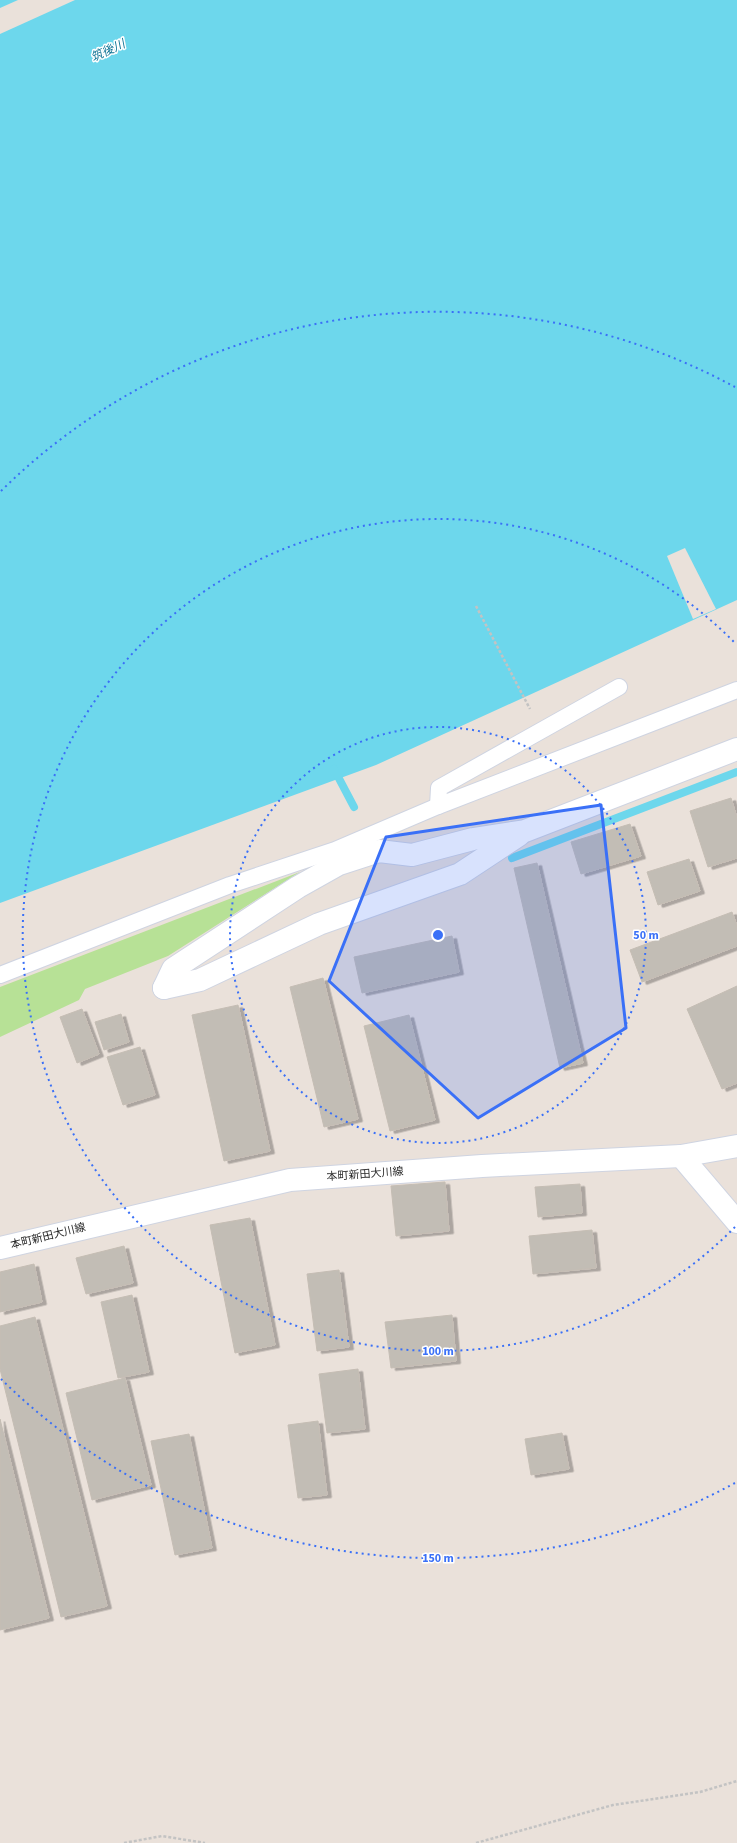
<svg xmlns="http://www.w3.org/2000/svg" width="737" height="1843" viewBox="0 0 737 1843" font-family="'Source Sans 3','Noto Sans JP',sans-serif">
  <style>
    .green { fill: #b7e196 }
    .water { fill: #6dd7ec }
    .pier { fill: #eae1da }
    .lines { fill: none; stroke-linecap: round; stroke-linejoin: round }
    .stream { stroke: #6dd7ec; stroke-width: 8 }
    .building { fill: #c2bdb5; stroke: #c5bdb4; filter: url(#shadow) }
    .lane-casing { stroke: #cfd4e1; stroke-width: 18 }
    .street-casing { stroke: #cfd4e1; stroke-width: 24 }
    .secondary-casing { stroke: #cfd4e1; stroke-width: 24 }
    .path { stroke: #c3c3c3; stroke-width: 2.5; stroke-dasharray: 3 2; stroke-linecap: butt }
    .lane { stroke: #fff; stroke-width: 16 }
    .street { stroke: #fff; stroke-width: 22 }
    .secondary { stroke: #fff; stroke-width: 22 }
    .marked { fill: #3a70f7; fill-opacity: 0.2; stroke: #3a70f7; stroke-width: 3; stroke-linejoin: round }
    .ring { fill: none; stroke: #3a70f7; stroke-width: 2; stroke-dasharray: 2 4 }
    .labels { text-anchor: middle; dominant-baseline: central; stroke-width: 3; stroke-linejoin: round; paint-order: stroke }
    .street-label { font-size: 11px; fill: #282828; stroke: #fff }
    .water-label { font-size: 12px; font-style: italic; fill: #0f7495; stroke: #fff }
    .centre { fill: #3a70f7; stroke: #fff; stroke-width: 2 }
    .ring-label { font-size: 12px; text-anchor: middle; font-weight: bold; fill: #3a70f7; stroke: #fff; stroke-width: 3; stroke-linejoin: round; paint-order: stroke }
  </style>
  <defs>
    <filter id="shadow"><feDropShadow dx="4.5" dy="2.5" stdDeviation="0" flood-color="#0004"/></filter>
  </defs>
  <rect width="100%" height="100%" fill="#eae1da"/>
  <!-- green -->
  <path class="green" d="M300,872L168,956L85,989L79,1000L0,1037V987Z"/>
  <!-- water -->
  <path class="water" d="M0,0H737V600L376,765L0,903Z"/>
  <!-- pier -->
  <g class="pier">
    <path d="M18,0H75L0,34V8Z"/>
    <path d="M685,548L716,609L693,619L667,556Z"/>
  </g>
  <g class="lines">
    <!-- stream -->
    <g class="stream">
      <path d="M334,769L354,807"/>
      <path d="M512,858L737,772"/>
    </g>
  </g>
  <!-- building -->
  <g class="building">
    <path d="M731,798L737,818V858L708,867L690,811Z"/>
    <path d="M630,824L641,856L581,874L571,842Z"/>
    <path d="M689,859L700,891L658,905L647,872Z"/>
    <path d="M537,863L583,1063L560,1068L514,868Z"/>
    <path d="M732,912L737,926V946L642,982L630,950Z"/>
    <path d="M452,936L459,972L362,993L354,957Z"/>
    <path d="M323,978L358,1119L324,1127L290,987Z"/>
    <path d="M737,986V1083L722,1089L687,1009Z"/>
    <path d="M238,1005L270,1151L224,1161L192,1015Z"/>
    <path d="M82,1009L99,1054L77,1063L60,1017Z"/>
    <path d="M121,1014L129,1042L104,1050L95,1022Z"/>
    <path d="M409,1015L435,1120L390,1131L364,1026Z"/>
    <path d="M140,1047L155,1095L123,1105L107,1057Z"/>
    <path d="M445,1182L449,1231L396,1236L391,1186Z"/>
    <path d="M580,1184L582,1213L538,1217L535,1187Z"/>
    <path d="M250,1218L275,1345L235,1353L210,1225Z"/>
    <path d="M592,1230L596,1268L533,1274L529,1236Z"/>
    <path d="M124,1246L133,1283L86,1294L76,1258Z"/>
    <path d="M34,1264L42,1302L0,1312V1272Z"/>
    <path d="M339,1270L349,1347L317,1351L307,1274Z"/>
    <path d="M132,1295L149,1372L118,1378L101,1302Z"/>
    <path d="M452,1315L456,1361L391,1368L385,1322Z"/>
    <path d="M35,1317L107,1606L61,1617L0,1369V1326Z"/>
    <path d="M358,1369L365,1429L327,1433L319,1374Z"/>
    <path d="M125,1378L151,1485L92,1500L66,1393Z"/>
    <path d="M0,1419L49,1618L0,1630Z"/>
    <path d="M318,1421L327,1495L298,1498L288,1425Z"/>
    <path d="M562,1433L569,1469L531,1475L525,1439Z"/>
    <path d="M189,1434L212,1548L175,1555L151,1441Z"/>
  </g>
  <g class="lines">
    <!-- lane casing -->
    <g class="lane-casing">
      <g id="lane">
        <path d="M438,806L439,788L619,687"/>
        <path d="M0,975L230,885L335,850L438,806L737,690"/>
      </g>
    </g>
    <!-- street casing -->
    <g class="street-casing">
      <g id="street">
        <path d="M164,988L173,969L298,887L339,864L379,851L412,855L473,839L525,831L737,749"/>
        <path d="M164,988L200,980L319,924L460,874L519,835"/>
        <path d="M681,1156L737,1222"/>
      </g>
    </g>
    <!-- secondary casing -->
    <g class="secondary-casing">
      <path id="secondary" d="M0,1248L290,1180L482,1166L681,1156L737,1146"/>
    </g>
    <!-- path -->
    <g class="path">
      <path d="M476,606L530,709"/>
      <path d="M124,1843L162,1836L205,1843"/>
      <path d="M476,1843L613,1805L700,1792L737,1781"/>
    </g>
    <!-- lane -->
    <use href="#lane" class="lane"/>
    <!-- street -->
    <use href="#street" class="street"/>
    <!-- secondary -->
    <use href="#secondary" class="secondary"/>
  </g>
  <!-- marked area -->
  <path class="marked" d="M601,805L626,1028L478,1118L329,981L386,837Z"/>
  <!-- distance rings -->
  <g class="ring">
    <circle cx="438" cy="935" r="208"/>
    <path d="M735 1227A416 416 0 1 1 735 643"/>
    <path d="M735 1483A623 623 0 0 1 1 1379M1 491A623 623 0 0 1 735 387"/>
  </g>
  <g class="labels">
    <!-- street labels -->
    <g class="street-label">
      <text transform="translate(365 1174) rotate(-4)">本町新田大川線</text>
      <text transform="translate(48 1236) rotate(-14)">本町新田大川線</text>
    </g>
    <!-- water labels -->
    <g class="water-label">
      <text transform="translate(108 51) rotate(-25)">筑後川</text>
    </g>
  </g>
  <circle cx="438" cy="935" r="6" class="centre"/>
  <g class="ring-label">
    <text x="646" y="939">50 m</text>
    <text x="438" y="1355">100 m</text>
    <text x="438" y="1562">150 m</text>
  </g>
</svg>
